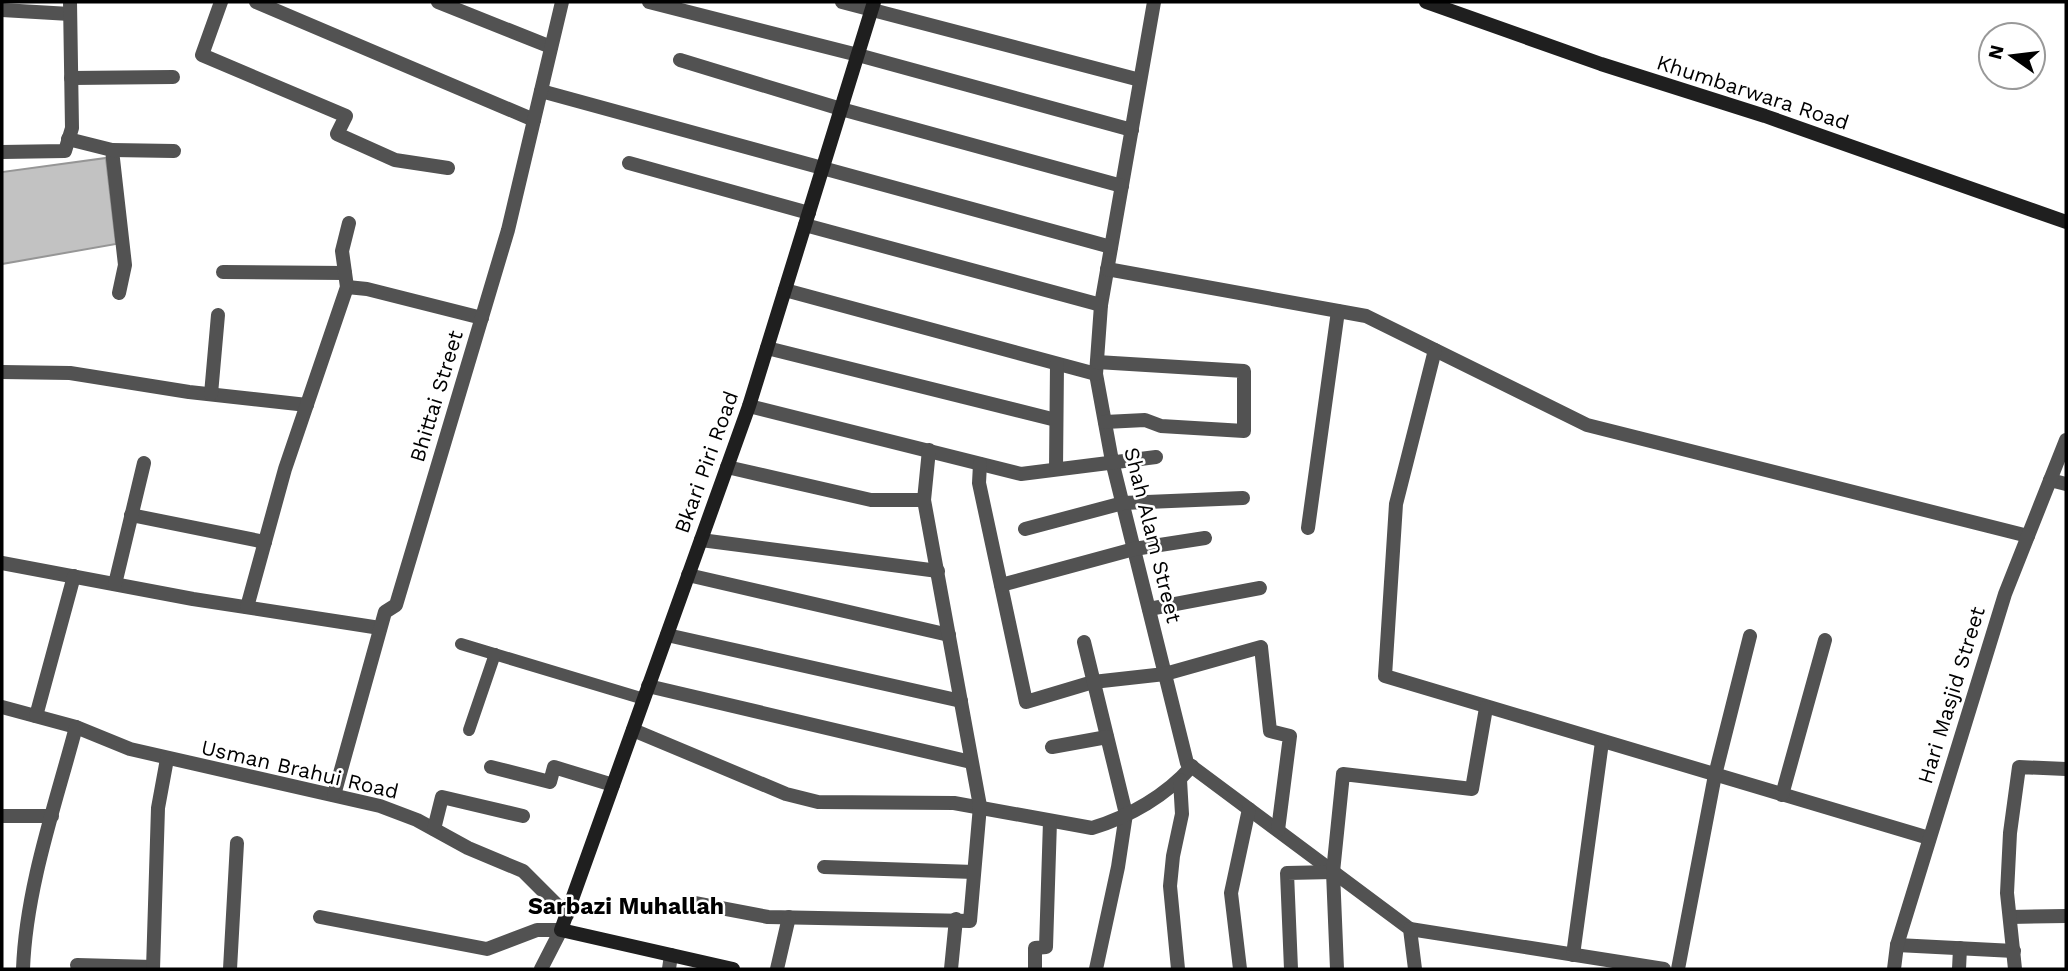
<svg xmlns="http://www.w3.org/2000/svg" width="2068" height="971" viewBox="0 0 2068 971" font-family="'Work Sans',sans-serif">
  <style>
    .building { fill: #c2c2c2; stroke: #969696; stroke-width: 2 }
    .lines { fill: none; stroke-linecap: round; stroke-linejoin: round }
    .lane { stroke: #525252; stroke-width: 12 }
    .street { stroke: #525252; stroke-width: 14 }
    .secondary { stroke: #1f1f1f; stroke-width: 14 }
    .labels { text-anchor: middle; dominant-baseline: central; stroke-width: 5; stroke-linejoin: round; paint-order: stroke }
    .street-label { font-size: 21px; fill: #000; stroke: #fff }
    .neighbourhood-label { font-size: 23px; font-weight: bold; fill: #000; stroke: #fff }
  </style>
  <rect width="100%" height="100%" fill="#fff"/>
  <!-- building -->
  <path class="building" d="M106,158L116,244L2,264V172Z"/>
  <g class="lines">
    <!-- lane -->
    <g class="lane">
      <path d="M461,644L644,699"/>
      <path d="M469,730L495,654"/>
    </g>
    <!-- street -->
    <g class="street">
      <path d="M221,2L202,55L346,116L337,134L395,160L448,168"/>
      <path d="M256,2L534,120"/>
      <path d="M438,2L551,47"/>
      <path d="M649,2L858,55L1132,130"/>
      <path d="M842,2L1140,80"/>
      <path d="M1154,2L1101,305L1096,374L1112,461L1187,763L1410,929L1415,969"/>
      <path d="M2,10L70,14"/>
      <path d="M680,60L841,109L1122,186"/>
      <path d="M71,78L173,77"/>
      <path d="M541,91L1111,247"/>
      <path d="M68,139L112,150L125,265L119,293"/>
      <path d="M112,150L174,151"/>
      <path d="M2,152L65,151L72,128L70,2"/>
      <path d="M629,163L809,213"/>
      <path d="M805,225L1101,305"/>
      <path d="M1107,269L1366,316L1587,425L2028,536"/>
      <path d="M223,272L345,273"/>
      <path d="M347,287L367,289L482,318"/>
      <path d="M785,290L1096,374"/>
      <path d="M767,348L1056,420"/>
      <path d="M1435,350L1396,504L1385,676L1929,838"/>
      <path d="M1097,362L1244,371V431L1161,426L1145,420L1105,422"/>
      <path d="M2,372L70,373L189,392L307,405"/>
      <path d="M211,394L218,315"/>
      <path d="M749,406L1021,474L1156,457"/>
      <path d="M980,464L979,483L1026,702L1093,682L1165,674L1261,647L1270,731L1290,736L1278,830"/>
      <path d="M727,467L871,500H924"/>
      <path d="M1056,469L1057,364"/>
      <path d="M2050,480L2066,484"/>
      <path d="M131,515L265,542"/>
      <path d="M1308,528L1338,311"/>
      <path d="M1025,529L1123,503L1243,498"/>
      <path d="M701,540L938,571"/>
      <path d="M2,563L193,599L380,628"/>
      <path d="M688,575L949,635"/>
      <path d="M115,584L144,463"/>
      <path d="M1001,585L1134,549L1205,538"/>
      <path d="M247,607L285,469L347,287L342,251L349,223"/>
      <path d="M1149,609L1260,588"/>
      <path d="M667,635L961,701"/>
      <path d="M1084,642L1126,814L1118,867L1096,969"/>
      <path d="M648,686L971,762"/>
      <path d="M2,707L76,727L130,749L380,806L417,820L468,848L523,871L567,915"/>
      <path d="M36,716L74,576"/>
      <path d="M633,730L786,794L818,802L954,803L1092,828C1129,817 1167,795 1192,766"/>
      <path d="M1052,747L1107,737"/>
      <path d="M491,767L550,782L554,767L613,785"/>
      <path d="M334,795L385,612L396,605L508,230L562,2"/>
      <path d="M1782,795L1825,640"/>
      <path d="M2,816H52"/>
      <path d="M434,829L442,797L523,816"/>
      <path d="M824,867L974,872"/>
      <path d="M689,902L768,917L970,921L980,806L924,500L929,450"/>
      <path d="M320,917L487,949L537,930H561L541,969"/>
      <path d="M2010,917L2066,916"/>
      <path d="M1410,929L1664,969"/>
      <path d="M1897,945L2014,951"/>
      <path d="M1573,955L1602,742"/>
      <path d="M77,965L153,967"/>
      <path d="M23,969C26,888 55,806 76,727"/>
      <path d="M153,969L158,808L167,759"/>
      <path d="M230,969L237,843"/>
      <path d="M669,969L671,955"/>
      <path d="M777,969L789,917"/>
      <path d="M951,969L956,919"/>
      <path d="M1035,969V948L1046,947L1050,821"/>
      <path d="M1178,969L1170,886L1173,856L1182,814L1180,780"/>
      <path d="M1240,969L1231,893L1249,809"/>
      <path d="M1291,969L1287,873L1333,872"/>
      <path d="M1337,969L1333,872L1343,774L1472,789L1486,708"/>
      <path d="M1678,969L1715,775L1750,636"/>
      <path d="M1894,969L1897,945L2005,594L2066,440"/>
      <path d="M1959,969L1960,948"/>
      <path d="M2015,969L2007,893L2010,833L2019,767L2066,769"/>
    </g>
    <!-- secondary -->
    <g class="secondary">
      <path d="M1426,2L1601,64L1765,116L2066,222"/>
      <path d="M733,969L561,930L749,406L874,2"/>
    </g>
  </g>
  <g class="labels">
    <!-- street labels -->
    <g class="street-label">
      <text transform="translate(1753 92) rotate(18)">Khumbarwara Road</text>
      <text transform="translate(436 396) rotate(-73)">Bhittai Street</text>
      <text transform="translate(706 462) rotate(-70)">Bkari Piri Road</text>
      <text transform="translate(1153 535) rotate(76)">Shah Alam Street</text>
      <text transform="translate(1951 695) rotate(-73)">Hari Masjid Street</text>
      <text transform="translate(300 769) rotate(13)">Usman Brahui Road</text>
    </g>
    <!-- neighbourhood labels -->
    <g class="neighbourhood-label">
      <text x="626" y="906">Sarbazi Muhallah</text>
    </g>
  </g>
  <!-- border -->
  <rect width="2068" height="971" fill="none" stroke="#000000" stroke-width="7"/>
  <!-- north arrow -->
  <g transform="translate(2012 56) rotate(284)"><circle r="33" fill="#ffffff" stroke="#999999" stroke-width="2"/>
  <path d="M0-5L12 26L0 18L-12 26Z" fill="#000000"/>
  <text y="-10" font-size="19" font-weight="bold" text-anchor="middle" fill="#000000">N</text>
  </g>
</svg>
